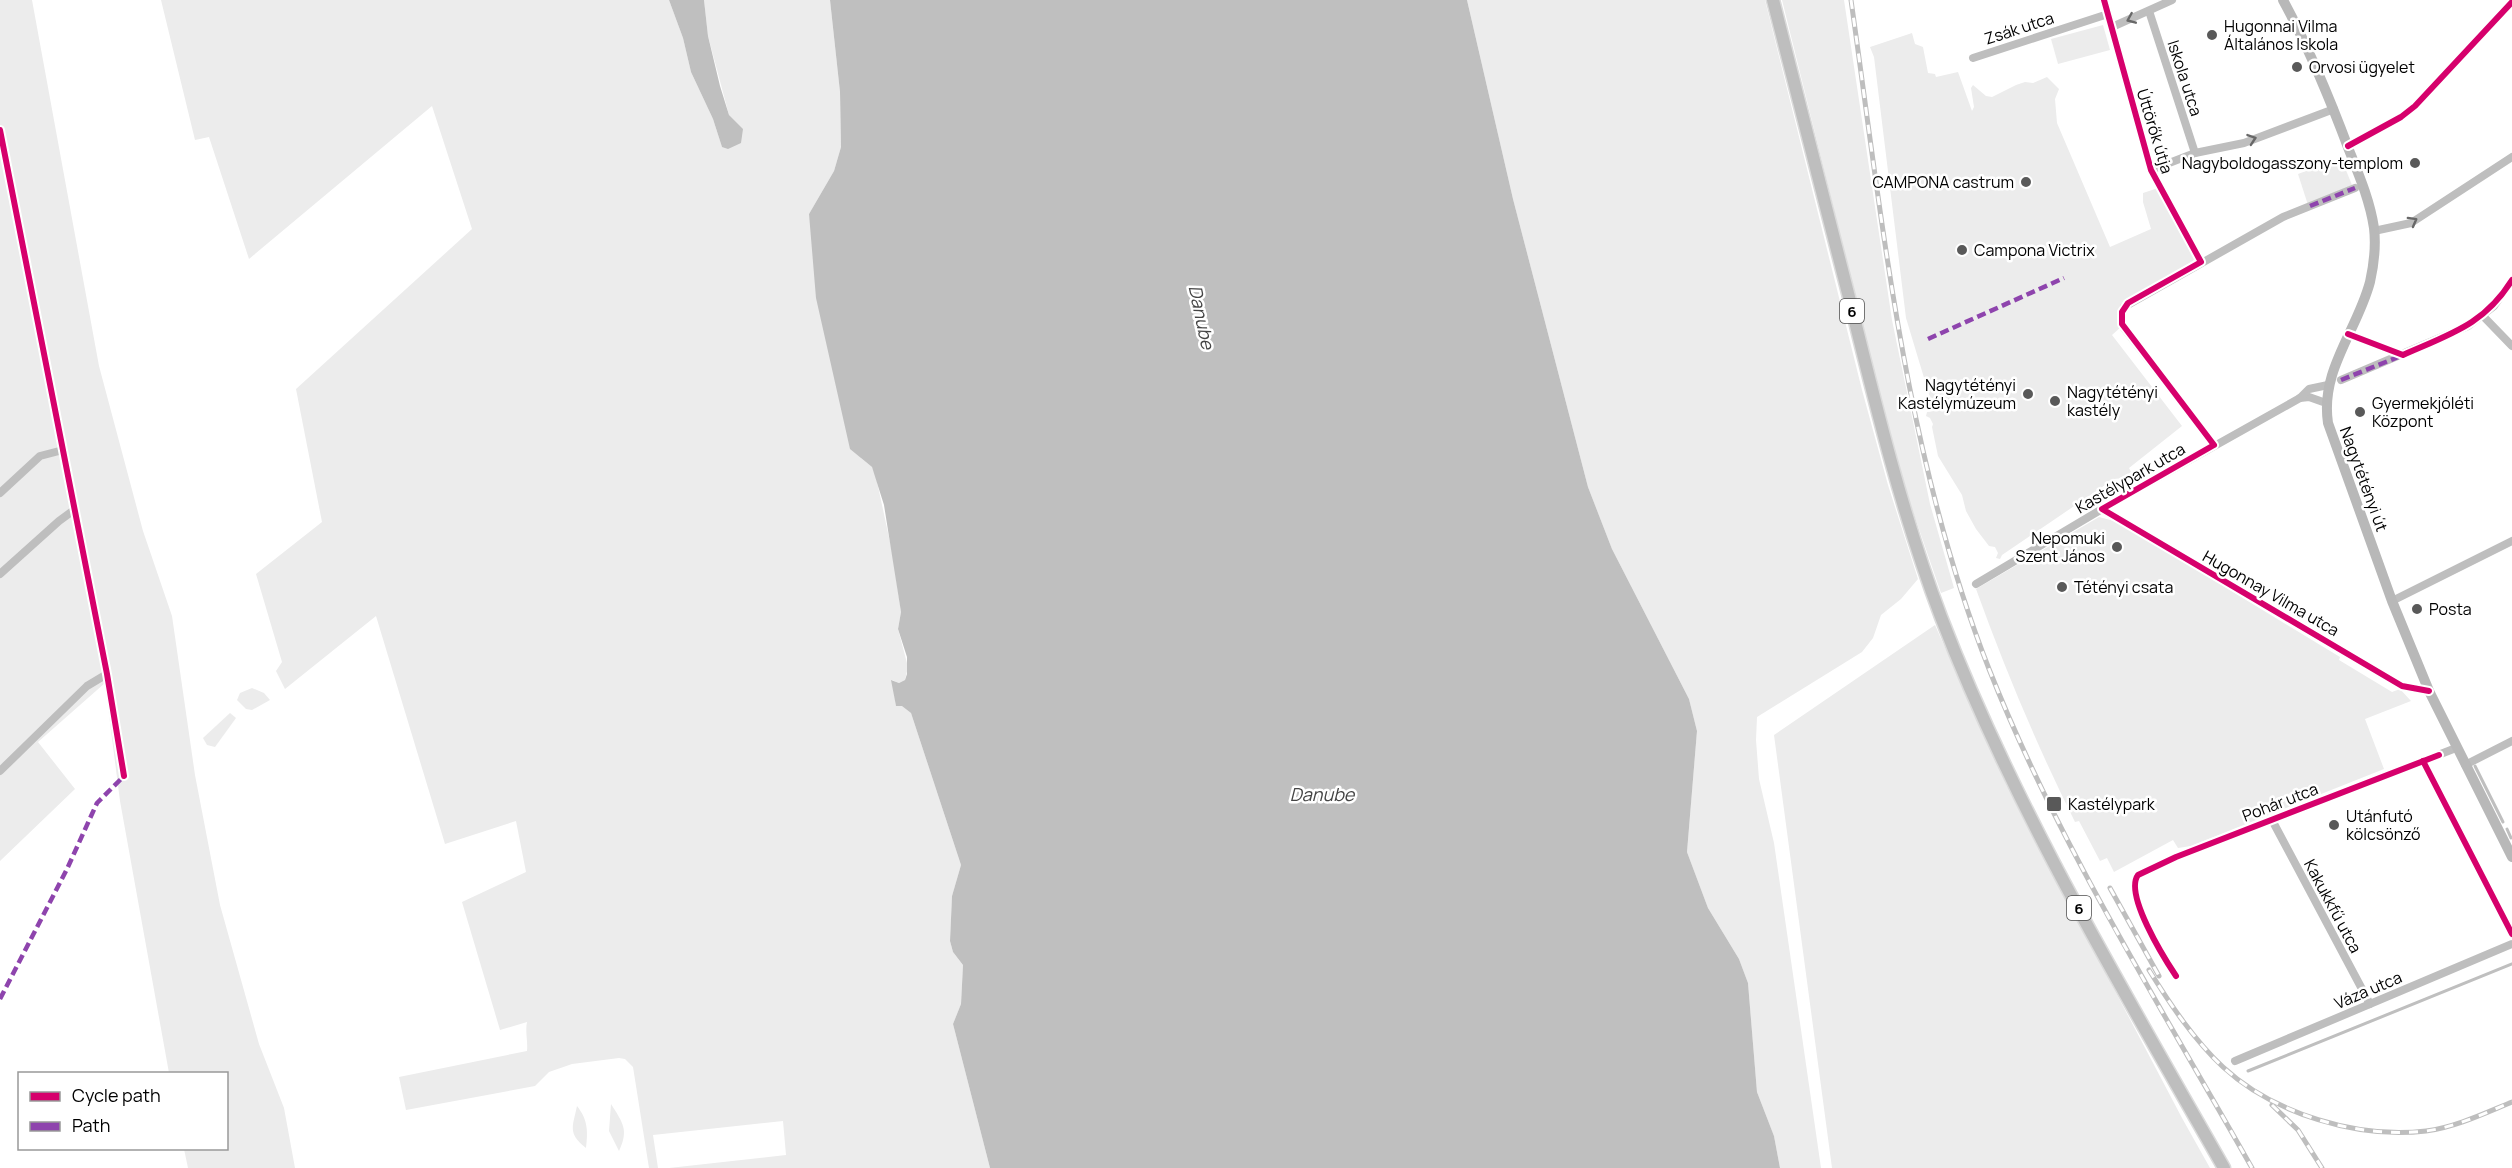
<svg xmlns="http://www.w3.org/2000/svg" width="2512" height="1168" viewBox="0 0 2512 1168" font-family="Manrope,sans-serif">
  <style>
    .green { fill: #ececec }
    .water { fill: #bfbfbf }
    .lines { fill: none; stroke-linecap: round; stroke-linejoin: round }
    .stream { stroke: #bfbfbf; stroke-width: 3 }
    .primary-casing { stroke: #dbdbdb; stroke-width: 15 }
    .street { stroke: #bebebe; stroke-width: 8 }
    .secondary { stroke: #b8b8b8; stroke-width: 10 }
    .primary { stroke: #bebebe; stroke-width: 12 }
    .rail-casing { stroke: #bebebe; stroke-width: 5 }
    .rail { stroke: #fff; stroke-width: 3; stroke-dasharray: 9; stroke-linecap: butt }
    .quiet { stroke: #8e44ad; stroke-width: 4.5; stroke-dasharray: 9 4.5; stroke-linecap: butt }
    .cycleway-casing { stroke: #fff; stroke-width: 10 }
    .cycleway { stroke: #d6006c; stroke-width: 6 }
    .oneway { stroke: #686868 }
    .poi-dot { fill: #595959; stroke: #fff; stroke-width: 2 }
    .labels { text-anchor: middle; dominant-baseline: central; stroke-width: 5; stroke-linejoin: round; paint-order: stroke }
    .shield { fill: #fff; stroke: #4c4c4c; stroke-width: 1.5 }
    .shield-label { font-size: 15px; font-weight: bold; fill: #000 }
    .poi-label { font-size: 16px; fill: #000; stroke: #fff; text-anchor: start }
    .street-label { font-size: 16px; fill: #000; stroke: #fff }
    .water-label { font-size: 18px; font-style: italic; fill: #444; stroke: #fff }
  </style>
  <rect width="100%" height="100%" fill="#fff"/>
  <!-- green -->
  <g class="green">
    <path d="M0,0H32L99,366L143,531L172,616L195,775L220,905L259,1044L284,1108L295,1168H188L184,1149L226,1148V1074L169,1073L120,801L105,683L38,742L75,789L0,861Z"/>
    <path d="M161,0H669L683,38L691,72L713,119L722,147L734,123L729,115L708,36L704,0H830L840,92L841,147L834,171L809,214L861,458L872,467L876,477L893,556L901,612L898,629L908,667L905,680L899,683L892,680L896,706L902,705L911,713L961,865L952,896L950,941L953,952L963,965L961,1004L953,1024L990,1168H669L786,1155L783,1121L653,1135L658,1168H649L633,1067L625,1059L619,1058L572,1064L549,1072L535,1086L406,1110L399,1077L527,1051C528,1041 525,1032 527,1022L500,1030L462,902L526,872L516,821L445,844L376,616L285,689L276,671L282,662L256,574L322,522L296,389L472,229L432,106L249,259L209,137L195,140Z"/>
    <path d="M1467,0H1765L1862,390L1888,485L1918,579L1901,599L1881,615L1873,638L1862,652L1757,717L1756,740L1759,779L1774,843L1821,1168H1780L1774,1136L1757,1092L1748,983L1739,959L1708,908L1687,852L1697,731L1689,699L1612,549L1588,487L1513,199Z"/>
    <path d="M1782,0H1844L1892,320L1930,504L1954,588L1941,593L1910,503L1888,428Z"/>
    <path d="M2103,25L2110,50L2058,64L2051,39Z"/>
    <path d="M1912,33L1915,44L1923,47L1928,73L1935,74L1936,77L1958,72L1972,111L1974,107L1971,88L1973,85L1986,96L1992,97L2016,85L2025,82L2033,83L2047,77L2059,89L2055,99L2057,123L2110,247L2151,229L2143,202V193L2158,188L2195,258L2193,261L2126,300L2123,304L2121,327L2112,335L2182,426L2129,468L2131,472L2123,478L2114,479L2002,555L2000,559L1996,558L1998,553L1995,547L1989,546L1976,529L1966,511L1962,495L1938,456L1932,427L1933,424L1930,418L1926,416L1927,412L1934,411L1906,318L1874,57L1870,47Z"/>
    <path d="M2341,158L2352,185L2308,205L2298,174Z"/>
    <path d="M2099,517L2118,522L2340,657L2339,660L2392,692L2400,689L2411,701L2365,719L2384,769L2191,846L2178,848L2173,840L2114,872L2107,858L2100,861L2079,821L2075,822C2037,746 2005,669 1976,589Z"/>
    <path d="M1935,625L2007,786L2182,1118L2210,1168H1832L1774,735Z"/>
    <path d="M252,688L264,693L270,700L252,710L246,709L237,700L240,693Z"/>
    <path d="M230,713L236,718L215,747L207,745L203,738Z"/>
    <path d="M611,1104C623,1123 629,1130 619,1151L609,1131Z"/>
    <path d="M577,1106C588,1120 588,1131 586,1148C567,1133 573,1126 577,1106Z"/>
  </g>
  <!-- water -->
  <g class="water">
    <path d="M669,0H704L708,36L720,86L729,115L743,129L741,143L728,149L722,147L713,119L691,72L683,38Z"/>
    <path d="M830,0H1467L1513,199L1588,487L1612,549L1689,699L1697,731L1687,852L1708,908L1739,959L1748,983L1757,1092L1774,1136L1780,1168H990L953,1024L961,1004L963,965L953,952L950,941L952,896L961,865L911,713L902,706H896L891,680L899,683L905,680L907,674V657L898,629L901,612L884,505L872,467L850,449L816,298L809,214L834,171L841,147L840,92Z"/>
  </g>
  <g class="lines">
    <!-- stream -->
    <g class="stream">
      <path d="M2475,766L2503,822"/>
      <path d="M2507,829L2511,838"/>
      <path d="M2248,1071L2512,964"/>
    </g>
    <!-- primary casing -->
    <g class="primary-casing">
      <path id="primary" d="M1773,0C1798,100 1825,200 1850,301C1876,407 1902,514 1941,617C2014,808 2123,990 2224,1168"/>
    </g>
    <!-- street -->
    <g class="street">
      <path d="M2104,0L2151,170L2201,262"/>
      <path d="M2149,11L2195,153"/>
      <path d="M2112,27L2172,0"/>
      <path d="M1973,58L2108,14"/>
      <path d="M0,130L107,674L124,776"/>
      <path d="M2348,146L2401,117L2415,106L2512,2"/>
      <path d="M2151,170L2195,153L2244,143L2334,109"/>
      <path d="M2374,231L2411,223L2512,157"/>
      <path d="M2483,316L2512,346"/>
      <path d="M2348,334L2402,355"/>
      <path d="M2341,380L2468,326L2494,306L2512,280"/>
      <path d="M2300,398L2309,397L2326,403"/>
      <path d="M2214,445L2124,328L2121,318L2124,307L2283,217L2355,188"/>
      <path d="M0,493L40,456L63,450"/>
      <path d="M2102,509L2402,686L2429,691"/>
      <path d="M0,574L59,521L74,510"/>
      <path d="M1976,584L2102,509L2300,398L2309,389L2328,385"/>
      <path d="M2392,601L2512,541"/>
      <path d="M2465,765L2512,741"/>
      <path d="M0,771L87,686L107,674"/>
      <path d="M2272,820L2370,1004"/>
      <path d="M2176,976C2164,958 2124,894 2138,875L2176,857L2456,748"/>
      <path d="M2235,1061L2512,944"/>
    </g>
    <!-- secondary -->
    <path class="secondary" d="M2283,0C2309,48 2330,99 2349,150C2359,175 2370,201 2374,228C2376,245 2374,264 2370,282C2357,331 2320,370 2328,423L2392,601L2429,691L2512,857"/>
    <!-- primary -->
    <use href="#primary" class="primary"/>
    <!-- rail casing -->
    <g class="rail-casing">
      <g id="rail">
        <path d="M1851,0C1883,226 1905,455 1989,669C2058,844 2160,1005 2252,1168"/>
        <path d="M2110,888L2159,976"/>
        <path d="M2149,970C2170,1004 2194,1040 2223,1067C2274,1114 2358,1139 2426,1131C2456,1127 2485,1113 2512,1102"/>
        <path d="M2272,1105L2298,1130L2322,1168"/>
      </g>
    </g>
    <!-- rail -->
    <use href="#rail" class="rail"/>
    <!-- quiet -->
    <g class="quiet">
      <path d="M2310,206L2355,188"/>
      <path d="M1928,339L2064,278"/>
      <path d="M2341,380L2403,355"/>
      <path d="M0,999L67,869L97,803L124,776"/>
    </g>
    <!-- cycleway casing -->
    <g class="cycleway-casing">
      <g id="cycleway">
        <path d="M2104,0L2151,170L2201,262L2128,303L2122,312V324L2214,445L2102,509L2402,686L2429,691"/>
        <path d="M0,130L107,674L124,776"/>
        <path d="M2348,146L2401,117L2415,106L2512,2"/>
        <path d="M2348,334L2403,355C2450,334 2484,325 2512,280"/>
        <path d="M2423,761L2512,934"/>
        <path d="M2176,976C2164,958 2124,894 2138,875L2176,857L2439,755"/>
      </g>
    </g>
    <!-- cycleway -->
    <use href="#cycleway" class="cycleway"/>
  </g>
  <!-- one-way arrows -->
  <defs><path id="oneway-chevron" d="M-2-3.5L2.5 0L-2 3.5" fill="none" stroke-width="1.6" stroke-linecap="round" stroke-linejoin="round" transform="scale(1.5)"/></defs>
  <g class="oneway">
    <use href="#oneway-chevron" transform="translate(2131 19) rotate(157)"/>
    <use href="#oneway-chevron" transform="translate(2252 139) rotate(-19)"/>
    <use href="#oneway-chevron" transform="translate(2413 221) rotate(-29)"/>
  </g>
  <!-- markers -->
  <g class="poi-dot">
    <circle cx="2212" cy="35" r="6"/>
    <circle cx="2297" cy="67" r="6"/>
    <circle cx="2415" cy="163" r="6"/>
    <circle cx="2026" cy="182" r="6"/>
    <circle cx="1962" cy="250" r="6"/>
    <circle cx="2028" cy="394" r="6"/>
    <circle cx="2055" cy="401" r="6"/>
    <circle cx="2360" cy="412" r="6"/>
    <circle cx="2117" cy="547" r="6"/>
    <circle cx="2062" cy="587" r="6"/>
    <circle cx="2417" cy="609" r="6"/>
    <rect x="2046" y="796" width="16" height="16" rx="3"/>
    <circle cx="2334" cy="825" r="6"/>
  </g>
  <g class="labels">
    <!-- shield labels -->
    <g class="shield">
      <rect x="1840" y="299" width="24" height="24" rx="4.5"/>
      <rect x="2067" y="896" width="24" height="24" rx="4.5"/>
    </g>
    <g class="shield-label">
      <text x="1852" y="311">6</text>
      <text x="2079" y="908">6</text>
    </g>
    <!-- poi labels -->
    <g class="poi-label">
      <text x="2224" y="26">Hugonnai Vilma<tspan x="2224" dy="18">Általános Iskola</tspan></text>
      <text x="2309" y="67">Orvosi ügyelet</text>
      <text x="2403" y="163" text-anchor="end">Nagyboldogasszony-templom</text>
      <text x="2014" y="182" text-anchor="end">CAMPONA castrum</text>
      <text x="1974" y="250">Campona Victrix</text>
      <text x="2016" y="385" text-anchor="end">Nagytétényi<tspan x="2016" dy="18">Kastélymúzeum</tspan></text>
      <text x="2067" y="392">Nagytétényi<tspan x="2067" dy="18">kastély</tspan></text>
      <text x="2372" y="403">Gyermekjóléti<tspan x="2372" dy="18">Központ</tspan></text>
      <text x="2105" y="538" text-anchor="end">Nepomuki<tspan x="2105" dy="18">Szent János</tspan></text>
      <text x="2074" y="587">Tétényi csata</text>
      <text x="2429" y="609">Posta</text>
      <text x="2068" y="804">Kastélypark</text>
      <text x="2346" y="816">Utánfutó<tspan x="2346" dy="18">kölcsönző</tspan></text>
    </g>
    <!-- street labels -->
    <g class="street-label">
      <text transform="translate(2019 28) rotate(-18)">Zsák utca</text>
      <text transform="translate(2185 78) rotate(72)">Iskola utca</text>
      <text transform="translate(2155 131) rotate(73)">Úttörők útja</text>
      <text transform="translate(2130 478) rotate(-30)">Kastélypark utca</text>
      <text transform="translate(2364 479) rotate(70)">Nagytétényi út</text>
      <text transform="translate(2271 593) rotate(30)">Hugonnay Vilma utca</text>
      <text transform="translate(2280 802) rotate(-21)">Pohár utca</text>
      <text transform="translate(2333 906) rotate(62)">Kakukkfű utca</text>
      <text transform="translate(2368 990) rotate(-23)">Váza utca</text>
    </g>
    <!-- water labels -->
    <g class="water-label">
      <text transform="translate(1202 317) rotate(78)">Danube</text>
      <text x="1322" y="794">Danube</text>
    </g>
  </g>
  <!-- legend -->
  <rect x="18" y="1072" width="210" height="78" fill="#ffffff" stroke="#999999" stroke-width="1.5"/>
  <rect x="30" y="1092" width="30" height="9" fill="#d6006c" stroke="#999999" stroke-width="1.5"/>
  <text x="72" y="1102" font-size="18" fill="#000000">Cycle path</text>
  <rect x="30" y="1122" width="30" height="9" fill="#8e44ad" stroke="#999999" stroke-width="1.5"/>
  <text x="72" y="1132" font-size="18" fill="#000000">Path</text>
</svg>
